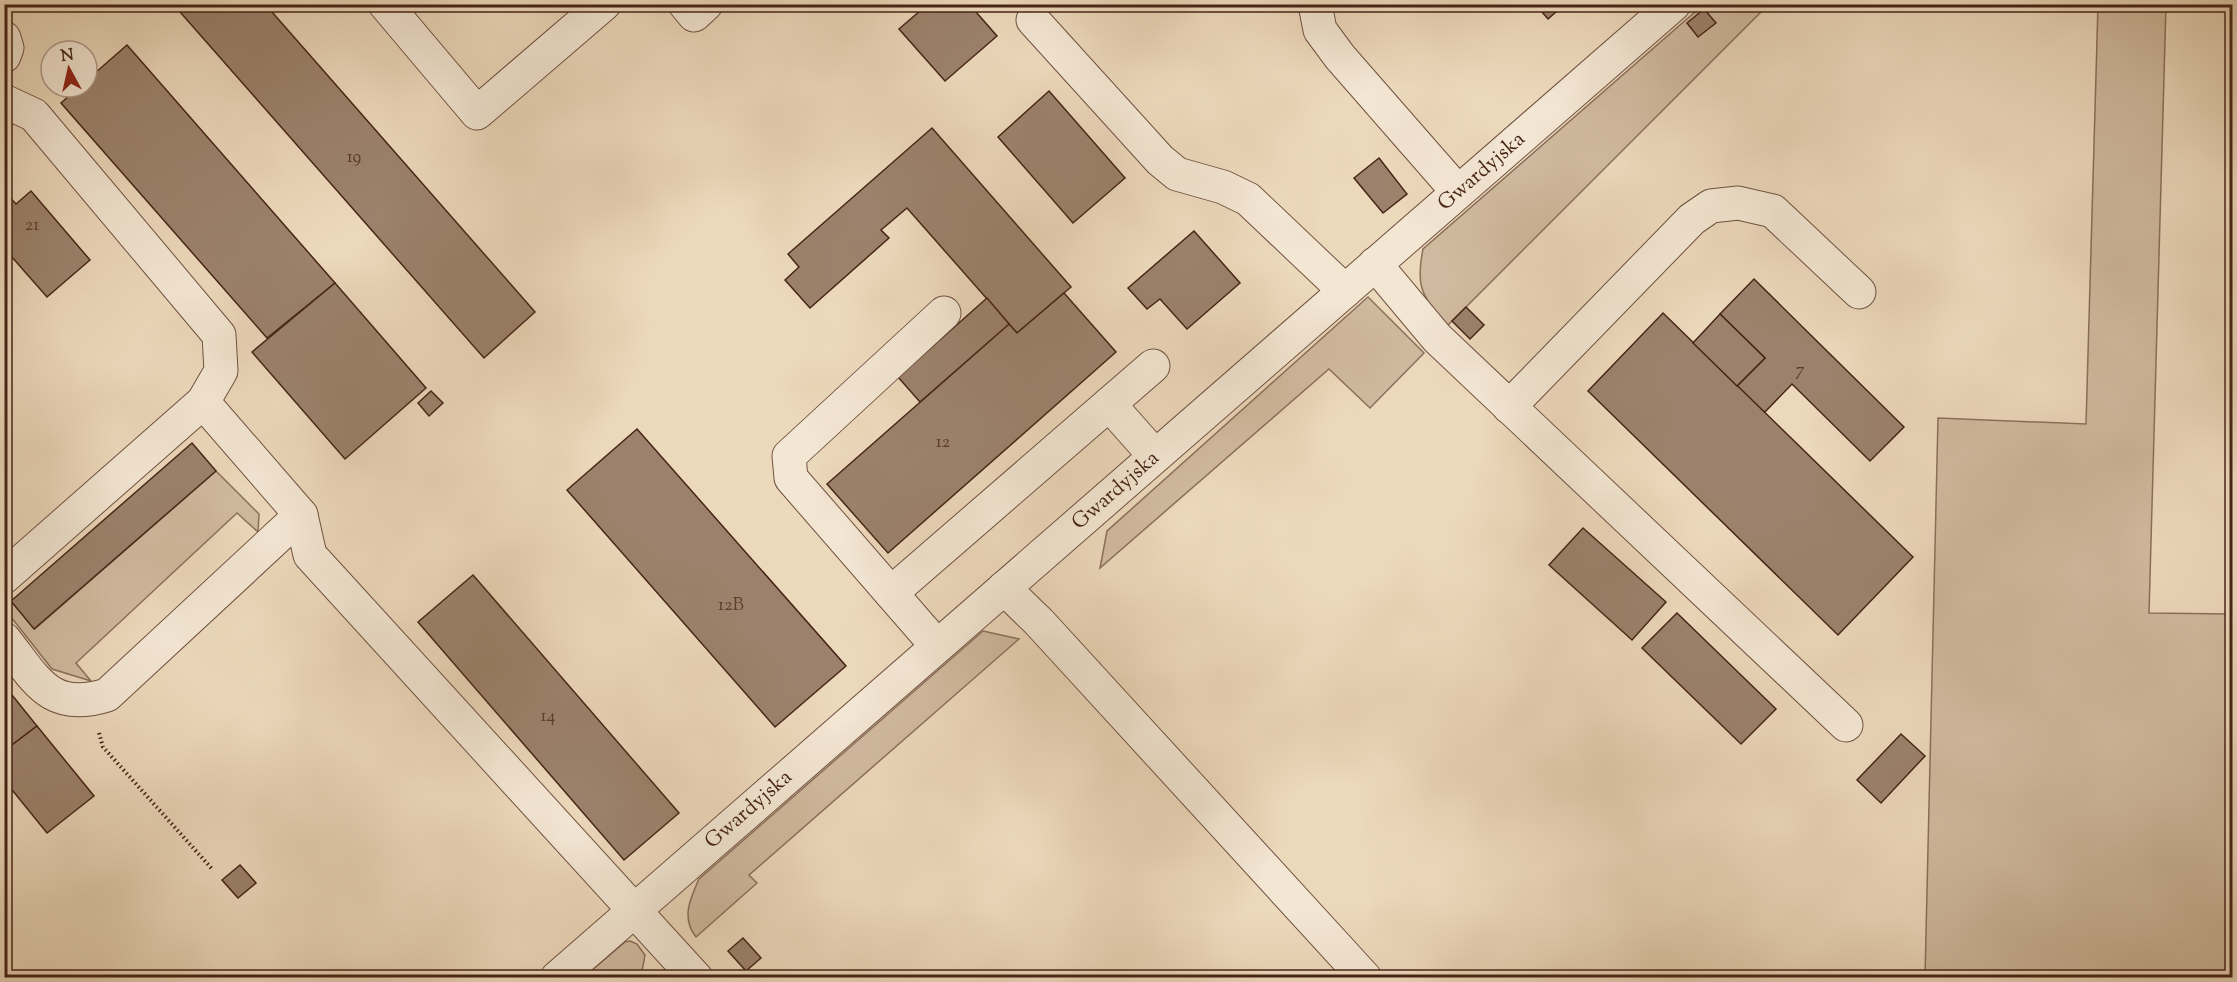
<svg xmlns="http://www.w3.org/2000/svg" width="2237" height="982" viewBox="0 0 2237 982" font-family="'Sorts Mill Goudy',serif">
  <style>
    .green { fill: #d0ba9f; stroke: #8b705b; stroke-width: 1.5 }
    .building { fill: #9c826c; stroke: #462517; stroke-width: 1.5 }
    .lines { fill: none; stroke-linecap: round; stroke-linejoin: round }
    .minor-casing { stroke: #705240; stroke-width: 35 }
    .path { stroke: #462517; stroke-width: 4; stroke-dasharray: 1.5 3; stroke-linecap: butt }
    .minor { stroke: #f3e6d3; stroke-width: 33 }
    .labels { text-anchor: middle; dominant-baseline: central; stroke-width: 5; stroke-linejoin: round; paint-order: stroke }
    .number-label { font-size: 18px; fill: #5c3c2c }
    .street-label { font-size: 21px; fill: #462517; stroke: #f3e6d3 }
  </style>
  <rect width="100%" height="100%" fill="#ecd8bb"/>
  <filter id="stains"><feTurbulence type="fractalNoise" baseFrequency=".00333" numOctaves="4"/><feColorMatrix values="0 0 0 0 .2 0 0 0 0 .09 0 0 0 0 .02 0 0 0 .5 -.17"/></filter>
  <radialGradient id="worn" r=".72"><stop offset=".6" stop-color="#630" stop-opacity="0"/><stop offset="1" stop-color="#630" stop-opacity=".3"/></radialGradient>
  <!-- green -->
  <g class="green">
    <path d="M1703,5H1768L1446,327C1423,294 1415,290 1423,249Z"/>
    <path d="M2098,5H2166L2149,613L2232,614V977H1925L1938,418L2086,424Z"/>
    <path d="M1368,297L1424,353L1370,408L1329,369L1100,568L1107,531Z"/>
    <path d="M216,471L259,514L258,532L237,513L76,663L91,681L52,669L11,617V601L35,629Z"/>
    <path d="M983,631L1019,639L749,875L757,883L696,937C681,918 690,899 699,879Z"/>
    <path d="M630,941L637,944L645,955L641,977H584L625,942Z"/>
  </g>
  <!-- building -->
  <g class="building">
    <path d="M173,4H265L535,312L484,358Z"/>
    <path d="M928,4H969L997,36L945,81L899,29Z"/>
    <path d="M1535,4H1565L1548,19Z"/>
    <path d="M1704,9L1716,23L1698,37L1687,23Z"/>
    <path d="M127,45L335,283L267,338L61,103L79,87H87V80Z"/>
    <path d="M1049,91L1125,178L1073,223L998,137Z"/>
    <path d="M932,128L1071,287L1017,333L907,208L881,230L889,238L810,308L785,280L799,267L788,254Z"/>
    <path d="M1379,158L1407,194L1383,213L1354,178Z"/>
    <path d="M4,191L16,204L31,191L90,260L47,297L4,248Z"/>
    <path d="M1194,231L1240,283L1187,329L1160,299L1147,309L1128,288Z"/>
    <path d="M1754,279L1904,427L1870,461L1792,384L1764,413L1737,386L1765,358L1720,314Z"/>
    <path d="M335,283L426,388L345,459L252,352Z"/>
    <path d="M1064,293L1116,352L888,553L827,484L1009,324L1017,333Z"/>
    <path d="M987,298L1009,324L920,402L898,377Z"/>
    <path d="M1466,307L1484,325L1470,339L1452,321Z"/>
    <path d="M1663,313L1913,557L1838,635L1588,391Z"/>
    <path d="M1720,314L1765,358L1737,386L1693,343Z"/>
    <path d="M431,391L443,403L429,416L418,403Z"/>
    <path d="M637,429L846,666L775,727L567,490Z"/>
    <path d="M192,443L216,471L34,629L11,601Z"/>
    <path d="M1583,528L1666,602L1632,640L1549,565Z"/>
    <path d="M473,575L679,813L624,860L418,622Z"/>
    <path d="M1677,613L1776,709L1741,744L1642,648Z"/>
    <path d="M4,685L37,726L4,751Z"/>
    <path d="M37,726L94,796L47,833L4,780V751Z"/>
    <path d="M1901,734L1925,756L1881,803L1857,780Z"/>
    <path d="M240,865L256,883L238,898L222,880Z"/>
    <path d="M743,938L761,958L746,971L728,951Z"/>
  </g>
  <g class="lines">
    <!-- minor casing -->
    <g class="minor-casing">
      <g id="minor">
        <path d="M385,4L477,113L604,4"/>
        <path d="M685,4L694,15L706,4"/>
        <path d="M1315,4L1320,30L1340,57L1458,192"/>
        <path d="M1033,20L1160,160L1177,174L1223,187L1248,199L1345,291"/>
        <path d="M4,38L7,48L4,56"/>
        <path d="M4,101L34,115L219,335L221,371L203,402L301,515L310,555L696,978"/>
        <path d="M1375,264L1437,338L1846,725"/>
        <path d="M1109,404L1155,456"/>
        <path d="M1509,407L1692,219L1711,206L1738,203L1773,211L1859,292"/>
        <path d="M4,577L203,402"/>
        <path d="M1004,588L1039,622L1365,978"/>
        <path d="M891,593L1153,366"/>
        <path d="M4,639C36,679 49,713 107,695L301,515"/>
        <path d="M937,646L791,478L789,456L944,313"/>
        <path d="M557,978L1674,4"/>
      </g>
    </g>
    <!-- path -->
    <path class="path" d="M99,733L103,747L213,870"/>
    <!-- minor -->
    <use href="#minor" class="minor"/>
  </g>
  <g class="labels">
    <!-- number labels -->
    <g class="number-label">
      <text x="354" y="158">19</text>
      <text x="32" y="226">21</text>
      <text x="1800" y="371">7</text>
      <text x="943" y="443">12</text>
      <text x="731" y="606">12B</text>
      <text x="548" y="717">14</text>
    </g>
    <!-- street labels -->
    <g class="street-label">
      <text transform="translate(1482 172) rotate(-41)">Gwardyjska</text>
      <text transform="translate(1116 491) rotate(-41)">Gwardyjska</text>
      <text transform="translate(749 810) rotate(-41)">Gwardyjska</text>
    </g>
  </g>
  <!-- margin -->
  <rect width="2237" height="982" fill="none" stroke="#ecd8bb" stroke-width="24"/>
  <rect x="6" y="6" width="2225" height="970" fill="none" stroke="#462517" stroke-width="3"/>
  <rect x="12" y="12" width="2213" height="958" fill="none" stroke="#462517" stroke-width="1.5"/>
  <!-- north arrow -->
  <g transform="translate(69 69) rotate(352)"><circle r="28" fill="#f3e6d3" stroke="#ae9988" stroke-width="1.5"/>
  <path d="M0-4.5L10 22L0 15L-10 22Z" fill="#8f2418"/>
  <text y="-9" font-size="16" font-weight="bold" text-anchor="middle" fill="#462517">N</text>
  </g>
  <rect width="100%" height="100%" filter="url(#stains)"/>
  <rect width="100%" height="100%" fill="url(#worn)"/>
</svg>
